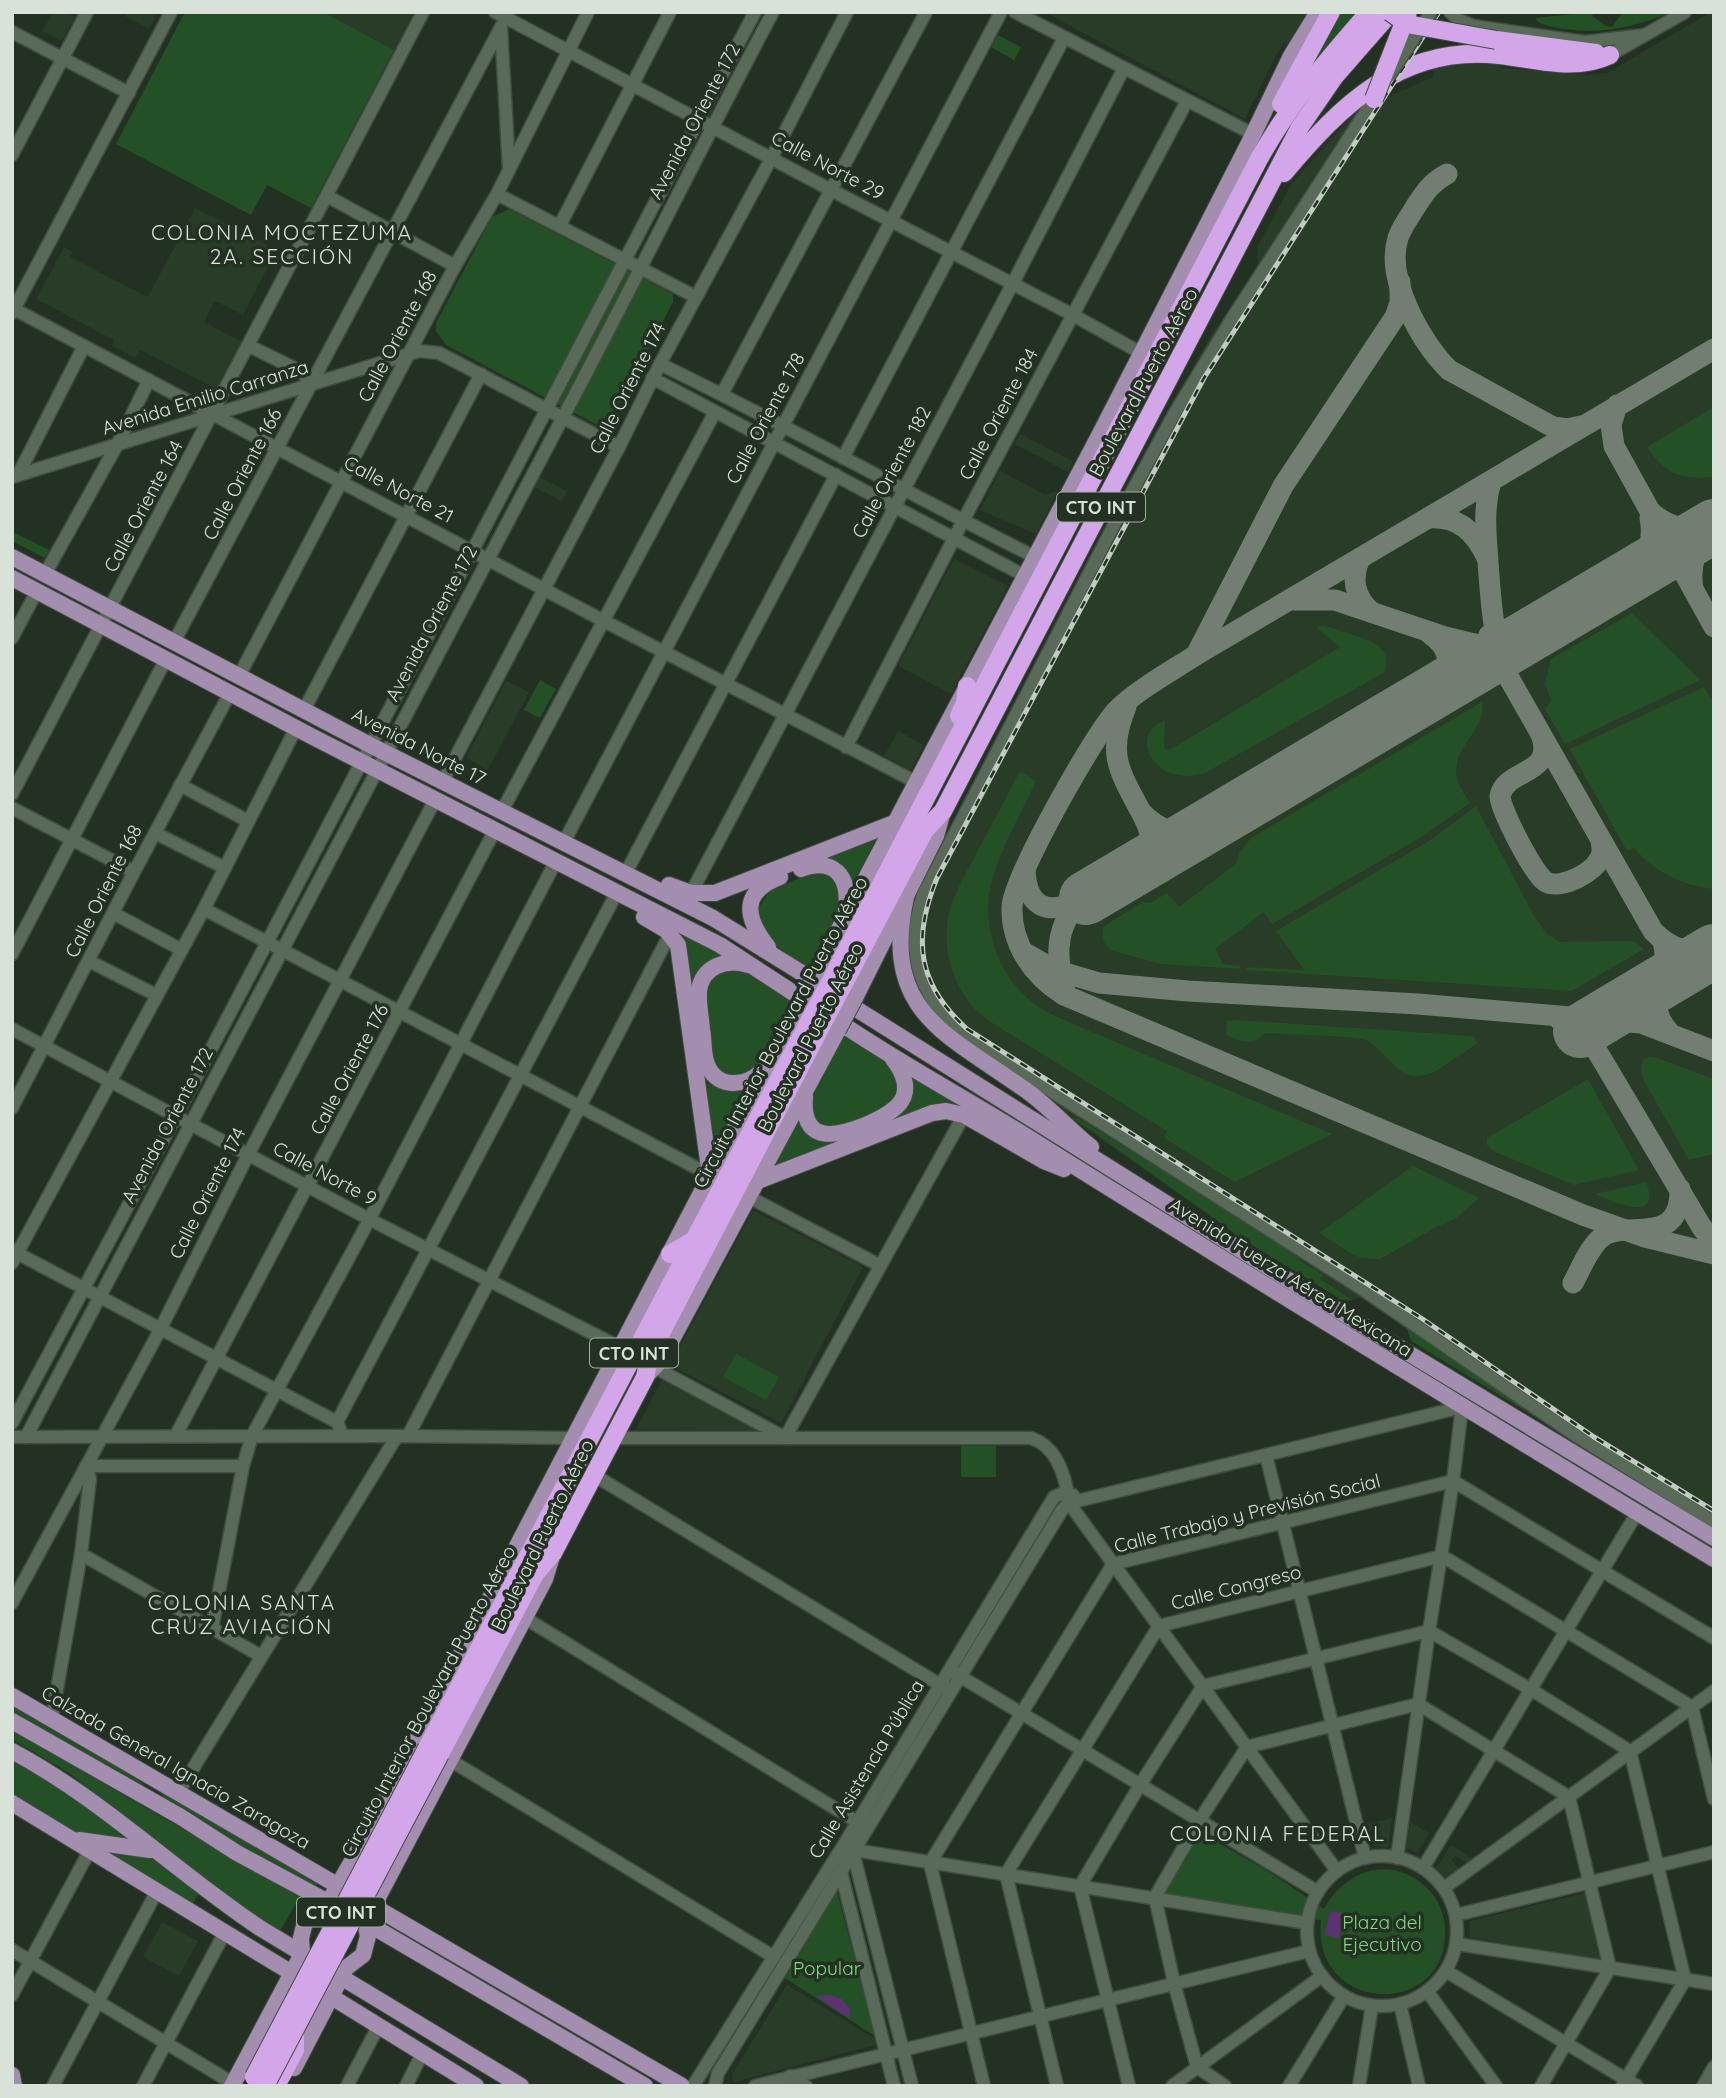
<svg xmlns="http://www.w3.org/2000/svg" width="1726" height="2098" viewBox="0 0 1726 2098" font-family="Quicksand,sans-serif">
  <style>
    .built { fill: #283c28 }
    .green { fill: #235125 }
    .water { fill: #5e3173 }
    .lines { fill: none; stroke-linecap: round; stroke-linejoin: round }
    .taxiway { stroke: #727e72; stroke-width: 21 }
    .runway { stroke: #727e72; stroke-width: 54 }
    .minor-casing { stroke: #414d41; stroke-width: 15 }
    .major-casing { stroke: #414d41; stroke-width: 18 }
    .highway-casing { stroke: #414d41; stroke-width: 20 }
    .minor { stroke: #5a6a59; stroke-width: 12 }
    .major { stroke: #a38eb0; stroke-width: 16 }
    .highway { stroke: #d3a6ea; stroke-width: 18 }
    .rail-casing { stroke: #c2cbc2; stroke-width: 5 }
    .rail { stroke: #233123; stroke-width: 2.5; stroke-dasharray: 8; stroke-linecap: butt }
    .minor-bridge-casing { stroke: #414d41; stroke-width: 15; stroke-linecap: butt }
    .major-bridge-casing { stroke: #414d41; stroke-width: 18; stroke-linecap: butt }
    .highway-bridge-casing { stroke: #414d41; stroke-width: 20; stroke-linecap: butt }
    .minor-bridge { stroke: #5a6a59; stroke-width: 12 }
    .major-bridge { stroke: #a38eb0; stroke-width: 16 }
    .highway-bridge { stroke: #d3a6ea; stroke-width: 18 }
    .labels { text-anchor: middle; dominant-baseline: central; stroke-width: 7; stroke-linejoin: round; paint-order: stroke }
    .shield { fill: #233123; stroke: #a2ada2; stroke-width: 2 }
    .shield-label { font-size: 18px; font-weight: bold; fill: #d9e2d9 }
    .street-label { font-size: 19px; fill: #d9e2d9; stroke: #233123 }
    .park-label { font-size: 19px; fill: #81d983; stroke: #233123 }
    .neighbourhood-label { font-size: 21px; letter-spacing: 2px; fill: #d9e2d9; stroke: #233123 }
  </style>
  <rect width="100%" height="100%" fill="#233123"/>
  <!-- built -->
  <g class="built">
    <path d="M53,12H65L75,17L62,41L42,31Z"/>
    <path d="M128,12H158L149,29L125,16Z"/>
    <path d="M323,12H414L394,50Z"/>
    <path d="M1044,12H1310L1289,45L1284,43L1273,61L1245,119Z"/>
    <path d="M1711,12H1714V1527L1411,1341L1405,1323L1362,1297L1345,1302L1256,1248L1071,1118L1045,1092L936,1014L909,937L910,917L919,890L1100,541L1214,329L1227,320L1258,264L1257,248L1291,184L1356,111L1433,77L1434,69L1465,62L1497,63L1501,68L1587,75L1607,73Z"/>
    <path d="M195,208L277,250L243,315L215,301L204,322L242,342L217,389L140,350L135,358L112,346L114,340L36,299L64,247L73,252L70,257L148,297Z"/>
    <path d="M1020,434L1073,461L1068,472L1014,444Z"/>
    <path d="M1000,471L1046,495L1058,490L1036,534L980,510Z"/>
    <path d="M539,477L567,491L562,501L534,487Z"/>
    <path d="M954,559L1008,586L951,694L898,666Z"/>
    <path d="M506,681L529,692L488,770L466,758Z"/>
    <path d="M898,731L924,745L911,770L884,756Z"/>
    <path d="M753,1210L863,1267L781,1423L670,1365Z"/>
    <path d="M662,1380L755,1429V1430L636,1429Z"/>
    <path d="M1392,1818L1388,1848L1374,1846L1368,1824Z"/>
    <path d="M1410,1822L1429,1833L1418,1853L1406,1848Z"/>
    <path d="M1451,1845L1474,1860L1469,1864L1455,1856L1452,1860L1460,1871L1449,1880L1436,1868Z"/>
    <path d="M1585,1893L1589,1895L1605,1960L1598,1961L1470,1937V1921Z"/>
    <path d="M162,1922L198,1941L179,1976L143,1957Z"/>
    <path d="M787,1985L874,2038L875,2045L734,2082L732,2074Z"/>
  </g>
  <!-- green -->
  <g class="green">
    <path d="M185,12H323L394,50L311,208L267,185L251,215L116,144Z"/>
    <path d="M1337,12H1360L1308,67Z"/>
    <path d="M1594,12L1592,16L1606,26L1612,27L1623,12H1672C1633,28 1595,36 1554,27C1546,25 1540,25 1535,18Z"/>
    <path d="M998,35L1021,47L1014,60L991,47Z"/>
    <path d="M509,209L673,294V302L609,423L599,426L446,345L436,331V323L492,217Z"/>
    <path d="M1714,407V477C1682,480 1665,475 1647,447Z"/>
    <path d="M12,529L13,532L49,550L45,558L12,541Z"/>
    <path d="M1632,613L1700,680L1565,744L1545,709L1551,700L1545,684L1551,659Z"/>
    <path d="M1321,626C1330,626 1339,631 1348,633C1368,640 1393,645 1385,672L1205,773C1153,789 1127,734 1165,720L1164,748L1167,750L1173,748L1340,647L1317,628Z"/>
    <path d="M540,680L556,689L540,718L524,710Z"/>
    <path d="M1704,687L1714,703V889C1681,885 1656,873 1634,848L1627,851L1570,749Z"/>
    <path d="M1482,702C1486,731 1450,749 1457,778C1458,786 1465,795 1470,803L1423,836L1272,924L1264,912L1215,949L1223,964L1240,966V969L1161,964L1110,950C1103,942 1101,936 1104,926L1143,902L1150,903L1167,893L1179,907L1237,863L1239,853L1251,838Z"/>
    <path d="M1020,771L1036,781C1021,813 1002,846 992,880C980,924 997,974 1032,1002C1043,1011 1058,1017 1071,1023L1332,1134L1235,1182L1164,1138L1167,1131L1005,1031C996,1025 987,1020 979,1013C952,988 940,945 950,909C956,889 968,870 977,852C992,825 1006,798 1020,771Z"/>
    <path d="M1476,806L1534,916L1546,933L1560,942L1628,941L1635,942L1644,949L1572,991L1246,970L1247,967L1304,970L1276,931L1429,841Z"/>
    <path d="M877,837L853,883L842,867L818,860Z"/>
    <path d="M823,872L837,878L842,905L809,968L775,945L758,916L759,907L770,891L811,873Z"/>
    <path d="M679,927L731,955L694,995L689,959Z"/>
    <path d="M728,970L744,971L792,1000L757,1065L749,1074L733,1078C728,1076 721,1074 718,1070C709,1058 702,1000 707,987C711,978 720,973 728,970Z"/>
    <path d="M1236,1020L1473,1036L1478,1043L1436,1071C1400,1088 1392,1057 1368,1041C1360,1036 1280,1034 1265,1033C1253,1047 1241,1042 1226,1035L1227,1021Z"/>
    <path d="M845,1035L887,1062L897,1075V1099L843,1130L822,1129L813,1117V1096Z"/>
    <path d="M1648,1057L1657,1058L1714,1079V1154L1689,1160L1643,1079L1641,1067L1644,1059Z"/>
    <path d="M911,1074L963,1106L895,1120C912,1106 912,1095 911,1074Z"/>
    <path d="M1588,1079L1639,1170L1574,1185L1493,1151L1487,1145V1138Z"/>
    <path d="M704,1082C719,1089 733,1095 749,1088L720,1141L714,1135Z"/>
    <path d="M802,1116L845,1141L777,1165L776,1160Z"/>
    <path d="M1071,1118L1079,1119L1208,1199L1282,1240L1299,1260L1323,1275L1320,1279L1352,1300L1345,1302L1241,1238L1095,1133Z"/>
    <path d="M1413,1166L1479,1198L1456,1218L1433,1229L1380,1259L1362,1258L1352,1254L1319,1233Z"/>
    <path d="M1646,1182C1663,1225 1612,1201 1595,1194Z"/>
    <path d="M1366,1293L1594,1453L1411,1341L1405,1323L1362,1297Z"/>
    <path d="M736,1354L779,1377L766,1400L723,1377Z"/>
    <rect x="961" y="1446" width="35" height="31"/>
    <path d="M12,1700L127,1764L149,1792L12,1714Z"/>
    <path d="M12,1730L144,1807L301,1895L280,1931L233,1900L69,1773L12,1739Z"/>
    <path d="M12,1758L84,1804L133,1845L82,1837L12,1796Z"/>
    <path d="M157,1787L318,1883L313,1891L179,1812L156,1789Z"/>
    <path d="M1199,1834L1215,1841L1271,1873L1324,1909C1345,1870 1391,1854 1426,1887C1439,1899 1446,1917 1445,1935C1443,2019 1311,2013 1321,1920L1257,1913L1166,1898L1162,1890Z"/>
    <path d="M103,1849L148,1855L198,1894L193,1903Z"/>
    <path d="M837,1892L875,2036L785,1978Z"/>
  </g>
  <!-- water -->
  <g class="water">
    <path d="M1330,1911L1343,1913L1339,1938L1325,1935Z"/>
    <path d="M829,1995L842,1999L850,2010V2019L816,1996Z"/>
  </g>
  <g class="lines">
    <!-- taxiway -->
    <g class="taxiway">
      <path d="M1447,174C1430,183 1424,194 1414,209C1409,218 1401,228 1398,238C1385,279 1421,342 1449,370L1553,427L1568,429L1581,426"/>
      <path d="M1714,349L1196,655C1170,672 1140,688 1117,710C1095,733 1013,878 1012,907C1011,944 1033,976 1064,995L1583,1215L1645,1237L1714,1254"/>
      <path d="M1617,405L1611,425L1614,446L1714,627"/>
      <path d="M1491,481C1483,508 1486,534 1488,562C1491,603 1493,640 1509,678L1653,931C1671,950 1689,954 1714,948"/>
      <path d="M1651,512C1670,529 1690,532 1714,524"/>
      <path d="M1428,518C1458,516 1475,531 1487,558"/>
      <path d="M1360,558C1351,579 1354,596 1371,612"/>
      <path d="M1621,581C1642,564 1656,547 1650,518"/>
      <path d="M1693,589C1689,564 1696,545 1714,528"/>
      <path d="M1294,600H1335L1445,637L1487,647L1509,644L1540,630"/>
      <path d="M1429,633C1451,648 1454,667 1437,687"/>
      <path d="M1196,655L1283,486L1395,317L1400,303V282"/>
      <path d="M1434,691C1457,676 1485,665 1489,635"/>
      <path d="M1126,707C1106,755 1120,772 1142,814C1147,824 1152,834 1150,845C1148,858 1135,866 1126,874"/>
      <path d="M1542,737C1554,776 1506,768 1500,796C1500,809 1535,877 1546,882C1561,890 1596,872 1601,856C1603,851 1602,846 1601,840"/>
      <path d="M1142,813C1159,830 1178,838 1201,830"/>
      <path d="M1025,870C1027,908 1048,916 1080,900"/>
      <path d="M1027,954L1055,970L1099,983L1188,991L1418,1004L1641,1023L1714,1051"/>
      <path d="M1065,984C1053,953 1058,917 1086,898"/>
      <path d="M1588,1015C1608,1012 1646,996 1659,980C1667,969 1666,954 1663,941"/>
      <path d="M1560,1020L1580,1031L1594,1046L1701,1226L1714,1244"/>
      <path d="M1669,1032C1647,1007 1659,991 1679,972"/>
      <path d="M1573,1283C1581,1269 1589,1247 1602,1237C1625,1219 1681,1249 1680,1189"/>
    </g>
    <!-- runway -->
    <g class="runway">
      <path d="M1086,898L1714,526"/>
      <path d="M1580,1031L1714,951"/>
    </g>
    <!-- minor casing -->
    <g class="minor-casing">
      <g id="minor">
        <path d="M495,12L831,190L1073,315L1141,353"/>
        <path d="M1015,12L1253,134"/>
        <path d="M1450,12L1459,20L1473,26L1585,42L1644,35"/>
        <path d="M501,27L509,169"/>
        <path d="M12,32L129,93"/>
        <path d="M1610,55L1685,12"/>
        <path d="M1374,99L1233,317L1173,416L1115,523L923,895C903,954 921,1003 971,1040L1362,1289L1578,1437L1714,1522"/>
        <path d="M12,155L87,12"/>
        <path d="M497,194L696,297"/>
        <path d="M327,196L455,266"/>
        <path d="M560,225L670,12"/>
        <path d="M12,308L604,621L916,782"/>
        <path d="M12,313L171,12"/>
        <path d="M249,346L302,372L312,384"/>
        <path d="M660,364C786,425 909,494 1035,557"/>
        <path d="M652,378L1025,576"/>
        <path d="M722,394L926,12"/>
        <path d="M843,458L1064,38"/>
        <path d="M18,475L84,346"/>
        <path d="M12,477L419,351L439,353L619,447"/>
        <path d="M45,574L117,445L149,380"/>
        <path d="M12,638L37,591"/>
        <path d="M174,642L501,27"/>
        <path d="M239,676L455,266L497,194L588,12"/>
        <path d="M304,710L481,374"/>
        <path d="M846,747L963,521L1187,101"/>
        <path d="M443,781L619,447L660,364L772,157L847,12"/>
        <path d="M180,785L248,821"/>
        <path d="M12,794L423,12"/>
        <path d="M12,808L134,872"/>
        <path d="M502,811L715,412"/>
        <path d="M155,833L225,868"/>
        <path d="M564,842L1001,12"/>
        <path d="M630,865L836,475"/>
        <path d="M691,893L1013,283L1124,68"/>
        <path d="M204,909L710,1175"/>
        <path d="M113,913L182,950"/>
        <path d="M12,954L166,659"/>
        <path d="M89,961L156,995"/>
        <path d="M12,1029L369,1219L621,1348"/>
        <path d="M12,1108L134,872L230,693"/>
        <path d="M747,1196L879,1265"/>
        <path d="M13,1251L337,1422L340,1429"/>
        <path d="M12,1263L204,909L296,728"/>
        <path d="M654,1367L782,1436"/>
        <path d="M337,1422L613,900"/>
        <path d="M12,1423L176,1116L755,12"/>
        <path d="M176,1435L495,830"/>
        <path d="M408,1436L670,934"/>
        <path d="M12,1437L397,1436L574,1438"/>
        <path d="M26,1437C203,1098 380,759 561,421C633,286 700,148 773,12"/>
        <path d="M614,1438H1031C1058,1447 1066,1477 1069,1503L1337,1871"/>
        <path d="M785,1438L964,1115"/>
        <path d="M1266,1455L1365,1858"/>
        <path d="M594,1475L947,1689"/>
        <path d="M81,1554L261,1656"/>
        <path d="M12,1603L160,1330L248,1155L435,800"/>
        <path d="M525,1618L862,1825"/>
        <path d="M212,1628L243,1466L252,1436L359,1239L556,861"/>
        <path d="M953,1672L1318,1892"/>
        <path d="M52,1717L81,1554L90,1479L86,1466H243"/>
        <path d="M450,1760L774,1957"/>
        <path d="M178,1793L397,1436"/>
        <path d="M854,1850L1307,1923"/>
        <path d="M853,1852L912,2086"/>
        <circle cx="1382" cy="1931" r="75"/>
        <path d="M1423,1868L1637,1513"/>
        <path d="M841,1872L894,2086"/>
        <path d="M1444,1888L1714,1691"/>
        <path d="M1456,1915L1714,1852"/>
        <path d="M1457,1944L1714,1984"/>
        <path d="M12,1950L234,2084"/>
        <path d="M1446,1971L1637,2086"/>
        <path d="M1427,1991L1496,2086"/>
        <path d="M12,1995L90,1850"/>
        <path d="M1400,2004L1419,2086"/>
        <path d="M790,2076L806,2086"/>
        <path d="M53,2086L157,1891"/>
        <path d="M143,2086L225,1932"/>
        <path d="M347,2086L379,2025"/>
        <path d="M406,2086L423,2052"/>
        <path d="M693,2086L843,1846L1054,1497L1061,1494L1073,1495"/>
        <path d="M715,2086L718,2073L1062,1510L1069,1503L1462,1407L1453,1481L1429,1631L1397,1858"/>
        <path d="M755,2086L1309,1951"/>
        <path d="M984,2086L930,1863L1113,1564L1453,1481L1714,1638"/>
        <path d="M1057,2086L1006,1874L1159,1626L1442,1556L1692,1707L1714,1799"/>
        <path d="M1129,2086L1080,1886L1140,1785L1203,1686L1429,1631L1530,1689L1630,1751L1685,1980L1622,2086"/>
        <path d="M1172,2086L1322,1976"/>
        <path d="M1225,2086L1197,2067L1174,1983L1155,1897L1199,1821L1247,1747L1418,1704L1569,1797L1610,1968L1541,2086"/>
        <path d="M1289,2086L1344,1996"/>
        <path d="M1359,2086L1372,2006"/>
        <path d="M1703,2086L1714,2067"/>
      </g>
    </g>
    <!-- major casing -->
    <g class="major-casing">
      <g id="major">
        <path d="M12,557L370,745L713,918L805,975"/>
        <path d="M12,578L313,737L720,945L795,994"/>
        <path d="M801,869C834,857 850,876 846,909"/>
        <path d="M669,885L691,893H715L894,823"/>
        <path d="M906,897C880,1016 951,1035 1031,1094C1052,1110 1070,1130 1091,1147"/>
        <path d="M644,917L666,930L678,945L710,1175"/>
        <path d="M768,947C745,918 740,892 780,877"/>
        <path d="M748,965C727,958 702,966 699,991C698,1003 701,1017 702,1029C704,1039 703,1051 706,1061C714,1089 744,1088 762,1071"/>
        <path d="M816,973L1101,432L1248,145L1291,56L1318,12"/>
        <path d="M855,998L936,836L943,811"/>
        <path d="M858,1010L1309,1293L1714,1538"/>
        <path d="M848,1028C908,1068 972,1102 1034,1141C1259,1282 1486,1421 1714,1559"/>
        <path d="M805,1096C801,1142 832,1138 863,1126C897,1112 921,1096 893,1059"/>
        <path d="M758,1181L932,1113L946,1111L964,1115L1044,1161L1064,1169"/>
        <path d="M645,1377L661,1360L838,1030"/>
        <path d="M12,1696L682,2086"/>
        <path d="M12,1721L181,1817L237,1853L365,1922L645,2086"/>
        <path d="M12,1751C102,1799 176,1872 260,1928L521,2086"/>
        <path d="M12,1803L300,1978"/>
        <path d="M79,1840L150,1850"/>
        <path d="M322,1991L476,2086"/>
        <path d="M294,2068L346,1968L363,1955L368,1936L365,1922L545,1579L553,1553"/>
        <path d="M12,2075L14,2086"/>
        <path d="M232,2086L302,1954L301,1938L305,1922L316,1910L328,1903L363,1842L799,1005"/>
      </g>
    </g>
    <!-- highway casing -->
    <g class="highway-casing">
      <g id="highway">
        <path d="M1496,40L1596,53"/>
        <path d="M1281,104L1331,12"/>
        <path d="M1284,173C1341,105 1402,44 1499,55C1537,59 1574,72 1610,55"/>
        <path d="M959,716L965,703L967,686"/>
        <path d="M830,982L1259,159C1291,102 1326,61 1369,12"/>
        <path d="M841,989L925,830L943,811L1300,127L1335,76L1391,12"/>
        <path d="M670,1254L694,1240"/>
        <path d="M427,1748L813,1014"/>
        <path d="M440,1754L535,1574L553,1553L645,1377L650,1354L824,1021"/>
        <path d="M276,2086L295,2050V2029"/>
      </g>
    </g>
    <!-- minor -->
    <use href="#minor" class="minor"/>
    <!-- major -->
    <use href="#major" class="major"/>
    <!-- highway -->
    <use href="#highway" class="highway"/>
    <!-- rail casing -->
    <g class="rail-casing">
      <path id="rail" d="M1439,12L1204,378L937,878C912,939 917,984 967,1029L1421,1318L1594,1437L1714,1511"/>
    </g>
    <!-- rail -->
    <use href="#rail" class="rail"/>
    <!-- minor-bridge casing -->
    <g class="minor-bridge-casing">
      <path id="minor-bridge" d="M1389,76L1431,12"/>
    </g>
    <!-- major-bridge casing -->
    <g class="major-bridge-casing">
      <g id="major-bridge">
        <path d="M799,1005L816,973"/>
        <path d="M838,1030L855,998"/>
      </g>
    </g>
    <!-- highway-bridge casing -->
    <g class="highway-bridge-casing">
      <g id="highway-bridge">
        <path d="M1390,12L1407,24L1496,40"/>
        <path d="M1374,99L1408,12"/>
        <path d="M813,1014L830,982"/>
        <path d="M824,1021L841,989"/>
        <path d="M254,2077L427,1748"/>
        <path d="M266,2084L440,1754"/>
      </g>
    </g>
    <!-- minor-bridge -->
    <use href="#minor-bridge" class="minor-bridge"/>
    <!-- major-bridge -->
    <use href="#major-bridge" class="major-bridge"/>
    <!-- highway-bridge -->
    <use href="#highway-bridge" class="highway-bridge"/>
  </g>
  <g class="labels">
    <!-- shield labels -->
    <g class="shield">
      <rect x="1057" y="492.5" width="88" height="29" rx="5"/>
      <rect x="590" y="1338.5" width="88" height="29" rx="5"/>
      <rect x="297" y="1897.5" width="88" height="29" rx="5"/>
    </g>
    <g class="shield-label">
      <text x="1101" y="507">CTO INT</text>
      <text x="634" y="1353">CTO INT</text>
      <text x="341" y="1912">CTO INT</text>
    </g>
    <!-- street labels -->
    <g class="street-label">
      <text transform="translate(694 121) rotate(-62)">Avenida Oriente 172</text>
      <text transform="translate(828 165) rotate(28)">Calle Norte 29</text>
      <text transform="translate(397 336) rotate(-62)">Calle Oriente 168</text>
      <text transform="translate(1143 382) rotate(-62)">Boulevard Puerto Aéreo</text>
      <text transform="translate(627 388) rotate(-63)">Calle Oriente 174</text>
      <text transform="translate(205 397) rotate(-17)">Avenida Emilio Carranza</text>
      <text transform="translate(998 414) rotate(-62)">Calle Oriente 184</text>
      <text transform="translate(765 418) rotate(-62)">Calle Oriente 178</text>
      <text transform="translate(891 472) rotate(-62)">Calle Oriente 182</text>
      <text transform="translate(242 474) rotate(-62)">Calle Oriente 166</text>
      <text transform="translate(399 489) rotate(28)">Calle Norte 21</text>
      <text transform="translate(143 506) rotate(-62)">Calle Oriente 164</text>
      <text transform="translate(431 623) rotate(-62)">Avenida Oriente 172</text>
      <text transform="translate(419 746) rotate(27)">Avenida Norte 17</text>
      <text transform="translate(103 891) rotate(-63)">Calle Oriente 168</text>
      <text transform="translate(780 1032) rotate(-62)">Circuito Interior Boulevard Puerto Aéreo</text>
      <text transform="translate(810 1037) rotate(-63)">Boulevard Puerto Aéreo</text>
      <text transform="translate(349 1069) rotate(-62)">Calle Oriente 176</text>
      <text transform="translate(167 1125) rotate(-62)">Avenida Oriente 172</text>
      <text transform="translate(325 1173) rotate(28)">Calle Norte 9</text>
      <text transform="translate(207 1193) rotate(-63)">Calle Oriente 174</text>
      <text transform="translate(1291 1277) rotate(32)">Avenida Fuerza Aérea Mexicana</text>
      <text transform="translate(1247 1513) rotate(-14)">Calle Trabajo y Previsión Social</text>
      <text transform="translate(542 1535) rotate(-64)">Boulevard Puerto Aéreo</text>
      <text transform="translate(1236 1587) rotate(-14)">Calle Congreso</text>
      <text transform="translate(428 1701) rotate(-62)">Circuito Interior Boulevard Puerto Aéreo</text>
      <text transform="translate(176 1767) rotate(30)">Calzada General Ignacio Zaragoza</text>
      <text transform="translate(866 1769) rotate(-59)">Calle Asistencia Pública</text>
    </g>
    <!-- park labels -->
    <g class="park-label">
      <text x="1382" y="1922">Plaza del<tspan x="1382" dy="22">Ejecutivo</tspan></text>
      <text x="827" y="1968">Popular</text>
    </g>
    <!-- neighbourhood labels -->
    <g class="neighbourhood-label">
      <text x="282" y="232">COLONIA MOCTEZUMA<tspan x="282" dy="24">2A. SECCIÓN</tspan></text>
      <text x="242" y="1602">COLONIA SANTA<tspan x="242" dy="24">CRUZ AVIACIÓN</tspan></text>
      <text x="1278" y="1833">COLONIA FEDERAL</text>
    </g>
  </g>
  <!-- border -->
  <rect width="1726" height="2098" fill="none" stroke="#d9e2d9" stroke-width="28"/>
</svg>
